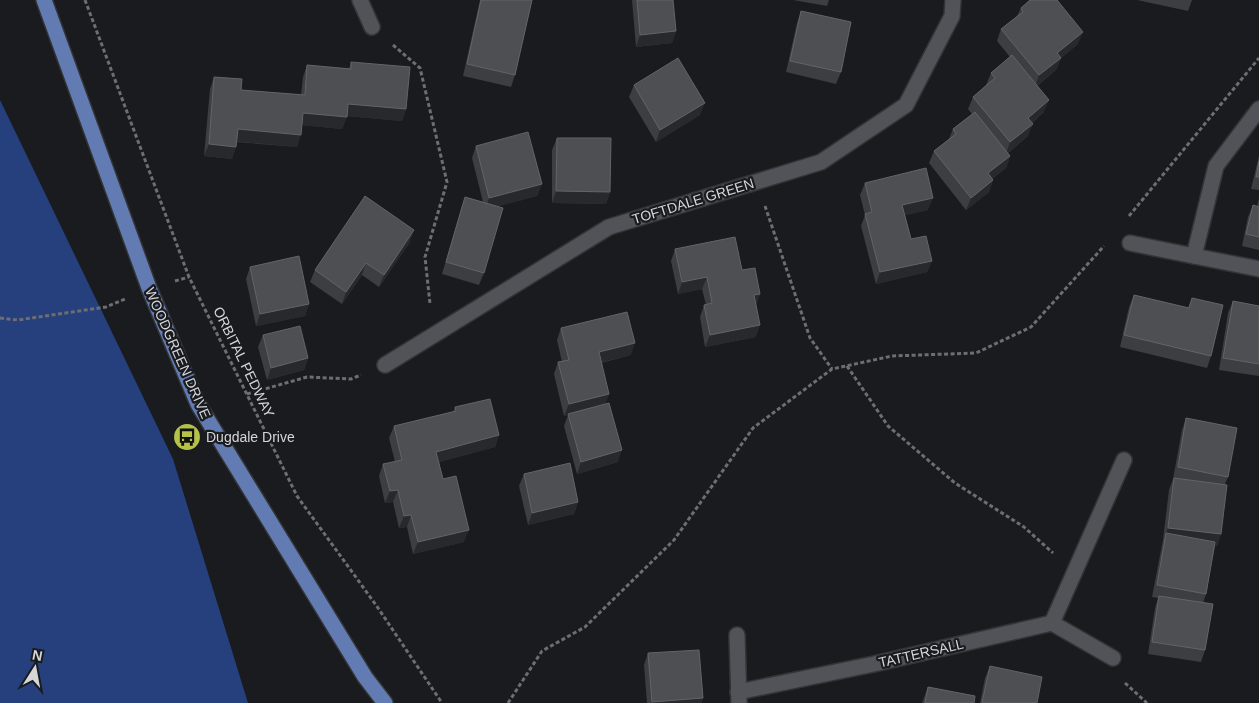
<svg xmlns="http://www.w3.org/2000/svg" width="1259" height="703" viewBox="0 0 1259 703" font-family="Arial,sans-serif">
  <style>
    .forest { fill: #25407c }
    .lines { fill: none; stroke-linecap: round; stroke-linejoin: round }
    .minor-casing { stroke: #333436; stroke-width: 18 }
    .major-casing { stroke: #333436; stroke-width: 18 }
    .path { stroke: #6d6e71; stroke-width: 3; stroke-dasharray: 4 2.5; stroke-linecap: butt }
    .minor { stroke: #515358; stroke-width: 15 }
    .major { stroke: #627cb3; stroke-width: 15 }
    .wall { fill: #3c3e41 }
    .shaded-wall { fill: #27292c }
    .building { fill: #4d4f52; stroke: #626467 }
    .labels { text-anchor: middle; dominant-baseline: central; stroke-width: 4.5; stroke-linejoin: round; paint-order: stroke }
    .street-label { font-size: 14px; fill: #d5d6d9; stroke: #191b1e }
    .poi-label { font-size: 14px; fill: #d5d6d9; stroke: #191b1e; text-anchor: start }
  </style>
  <rect width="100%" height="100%" fill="#191b1e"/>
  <!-- forest -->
  <path class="forest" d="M0,100L173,459L248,703H0Z"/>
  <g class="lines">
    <!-- minor casing -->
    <g class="minor-casing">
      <g id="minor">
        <path d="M360,0L372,27"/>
        <path d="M1259,109L1216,166L1194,256L1259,269"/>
        <path d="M1130,243L1194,256"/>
        <path d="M385,365L609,227L821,162L906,105L952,16L953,0"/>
        <path d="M1052,623L1113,658"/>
        <path d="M737,635L739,703"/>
        <path d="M738,692L874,664L1052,623L1124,460"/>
      </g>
    </g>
    <!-- major casing -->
    <g class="major-casing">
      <path id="major" d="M44,0L149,288L198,404L365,677L385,703"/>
    </g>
    <!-- path -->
    <g class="path">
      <path d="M85,0L189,277L297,496L376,605L442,703"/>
      <path d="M393,45L420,68L447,182L425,257L430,304"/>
      <path d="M765,206L810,338L832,369"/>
      <path d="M1129,216L1259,58"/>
      <path d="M175,281L189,277"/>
      <path d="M0,318L18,320L106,307L125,299"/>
      <path d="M847,366L888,426L955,483L1024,527L1053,553"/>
      <path d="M247,394L307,377L351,379L361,375"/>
      <path d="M1125,683L1147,703"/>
      <path d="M508,703L542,651L585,627L674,540L753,428L832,369L892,356L976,353L1031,327L1104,246"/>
    </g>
    <!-- minor -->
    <use href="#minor" class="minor"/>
    <!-- major -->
    <use href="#major" class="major"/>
  </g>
  <!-- wall -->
  <g class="wall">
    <path d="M480,0H532L515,75L511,87L463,76Z"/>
    <path d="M632,0H673L676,31L672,43L636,47Z"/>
    <path d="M793,0H829L827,6Z"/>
    <path d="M1137,0H1192L1188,11Z"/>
    <path d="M1021,8L1078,44L1061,58L1056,70L1037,86L1044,112L1032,123L1028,136L1008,153L1010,156L1006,168L992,179L993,180L989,192L966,210L929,163L934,151L949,139L953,129L972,114L968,109L973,97L986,85L991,73L1010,57L997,41L1001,29L1017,16Z"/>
    <path d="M801,11L841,72L836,84L786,72L797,23Z"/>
    <path d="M351,62L406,109L402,121L347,116L342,129L302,125L297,147L237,142L232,159L204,156L210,89L214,77L241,90L301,95L303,77L307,65L349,69Z"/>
    <path d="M634,85L700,115L656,142L629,97Z"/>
    <path d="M557,138L610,192L606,204L552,203V150Z"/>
    <path d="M476,146L542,184L537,196L498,206L484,273L479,285L442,274L461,209L465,197L483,202L472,158Z"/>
    <path d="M1259,156V190L1251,189Z"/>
    <path d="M865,183L928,210L905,215L911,239L932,261L927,272L876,284L861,226L865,215L860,195Z"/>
    <path d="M1259,198V250L1242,246L1248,217L1253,205L1257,206Z"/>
    <path d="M410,242L379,287L362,275L342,304L310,282L315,270Z"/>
    <path d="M675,249L742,270L760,294L756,305V337L705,347L700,317L704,305H706L702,289L678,294L671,261Z"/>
    <path d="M250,267L309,304L305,316L256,326L246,279Z"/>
    <path d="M1134,295L1188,308L1192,298L1211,356L1207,368L1120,347L1129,307Z"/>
    <path d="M1233,301L1259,306V376L1219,370L1228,313Z"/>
    <path d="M561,328L631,355L601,363L609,394L605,404L618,462L577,474L564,426L568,415L564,416L554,374L558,362H562L557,340Z"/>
    <path d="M263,335L308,358L304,370L267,380L258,347Z"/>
    <path d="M455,407L499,435L495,447L439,462L443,479L464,542L413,554L407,527L399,528L393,502L385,503L379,476L383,464L395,462L389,438L394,426L453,412Z"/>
    <path d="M1186,418L1228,477L1225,484L1221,534L1217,546H1215L1206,594L1203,603L1205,650L1201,662L1148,654L1155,608L1158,598L1152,597L1162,545L1163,540L1169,490L1173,479L1182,430Z"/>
    <path d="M524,474L578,502L574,514L528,525L519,486Z"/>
    <path d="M648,653L703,698L701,703H647L644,665Z"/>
    <path d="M990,666L1037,703H980L985,678Z"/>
    <path d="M928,687L974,703H922Z"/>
  </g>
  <!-- shaded-wall -->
  <g class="shaded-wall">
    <path d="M676,31L672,43L636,47L640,35Z"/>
    <path d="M1083,32L1078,44L1061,58L1056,70L1035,87L1039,75L1057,53Z"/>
    <path d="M1049,100L1044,112L1023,130L1028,118Z"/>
    <path d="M705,103L700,115L656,142L660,130Z"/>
    <path d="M348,104L406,109L402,121L344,116Z"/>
    <path d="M303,113L347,117L342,129L299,125Z"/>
    <path d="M1033,124L1028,136L1006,154L1010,142Z"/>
    <path d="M238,129L301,135L297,147L233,141Z"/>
    <path d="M209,144L236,147L232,159L204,156Z"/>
    <path d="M1010,156L1006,168L984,185L988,173Z"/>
    <path d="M993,180L989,192L966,210L971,198Z"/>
    <path d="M542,184L537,196L485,210L489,198Z"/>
    <path d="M556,191L610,192L606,204L552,203Z"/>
    <path d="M933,198L928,210L898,217L902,205Z"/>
    <path d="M414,230L410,242L379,287L384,275Z"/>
    <path d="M932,261L927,272L876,284L880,272Z"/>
    <path d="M366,263L362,275L342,304L346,292Z"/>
    <path d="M707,277L702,289L678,294L682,282Z"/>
    <path d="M760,294L756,306L754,295Z"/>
    <path d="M309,304L305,316L256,326L260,314Z"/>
    <path d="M760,325L756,337L705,347L710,335Z"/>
    <path d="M635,343L631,355L594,364L599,352Z"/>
    <path d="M308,358L304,370L267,380L271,368Z"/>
    <path d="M609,394L604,406L568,414V415L564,416L569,404Z"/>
    <path d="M499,435L495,447L432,464L436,452Z"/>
    <path d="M622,450L618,462L577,474L581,462Z"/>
    <path d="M398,490L393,502L385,503L390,491Z"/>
    <path d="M578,502L574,514L528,525L532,513Z"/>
    <path d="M411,515L407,527L399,528L404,516Z"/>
    <path d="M1168,528L1221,534L1217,546L1165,540L1166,533L1163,540Z"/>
    <path d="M469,530L464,542L413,554L418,542Z"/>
    <path d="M703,698L701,703H652V702Z"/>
  </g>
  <!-- building -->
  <g class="building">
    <path d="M481,0H532L515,75L467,64Z"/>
    <path d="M637,0H673L676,31L640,35Z"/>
    <path d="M1030,0H1057L1083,32L1057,53L1061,58L1039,75L1001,29L1023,12L1021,8Z"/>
    <path d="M801,11L851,22L841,72L790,61Z"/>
    <path d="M1012,55L1049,100L1028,118L1033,124L1010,142L973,97L995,78L991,73Z"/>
    <path d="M678,58L705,103L660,130L634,85Z"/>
    <path d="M351,62L410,67L406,109L348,104L347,117L303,113L301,135L238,129L236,147L209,144L214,77L242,79L241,90L305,95L307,65L351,69Z"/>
    <path d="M975,112L1010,156L988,173L993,180L971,198L934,151L956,134L953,129Z"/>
    <path d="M528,132L542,184L489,198L476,146Z"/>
    <path d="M557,138H611L610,192L556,191Z"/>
    <path d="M1259,161V177H1256Z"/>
    <path d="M926,168L933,198L902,205L911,239L926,236L932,261L880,272L865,214L872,212L865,183Z"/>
    <path d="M365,196L414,230L384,275L366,263L346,292L315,270Z"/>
    <path d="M465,197L503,208L484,273L446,262Z"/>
    <path d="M1253,205L1259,207V237L1246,234Z"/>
    <path d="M735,237L742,270L755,268L760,294L754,295L760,325L710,335L704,305L712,303L707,277L682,282L675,249Z"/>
    <path d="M299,256L309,304L260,314L250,267Z"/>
    <path d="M1134,295L1189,308L1192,298L1223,305L1211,356L1124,335Z"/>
    <path d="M1233,301L1259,306V364L1223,358Z"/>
    <path d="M627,312L635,343L599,352L609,394L569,404L558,362L569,360L561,328Z"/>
    <path d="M300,326L308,358L271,368L263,335Z"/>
    <path d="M490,399L499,435L436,452L443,479L456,476L469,530L418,542L411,515L404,516L398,490L390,491L383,464L402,460L394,426L456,411L455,407Z"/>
    <path d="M609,403L622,450L581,462L568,414Z"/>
    <path d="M1186,418L1237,428L1228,477L1178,467Z"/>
    <path d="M570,463L578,502L532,513L524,474Z"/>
    <path d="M1174,478L1227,485L1221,534L1168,528Z"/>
    <path d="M1166,533L1215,542L1206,594L1157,585Z"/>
    <path d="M1159,596L1213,604L1205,650L1152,642Z"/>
    <path d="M699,650L703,698L652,702L648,653Z"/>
    <path d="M990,666L1042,677L1037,703H982Z"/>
    <path d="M928,687L975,696L974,703H925Z"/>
  </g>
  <!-- icons -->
  <defs>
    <g id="bus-disc" transform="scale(1.4375)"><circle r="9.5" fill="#b6c148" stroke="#191b1e"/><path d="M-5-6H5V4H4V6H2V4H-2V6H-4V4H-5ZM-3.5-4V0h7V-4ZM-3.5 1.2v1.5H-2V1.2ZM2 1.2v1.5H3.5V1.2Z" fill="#111"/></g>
  </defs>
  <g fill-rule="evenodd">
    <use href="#bus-disc" x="187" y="437"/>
  </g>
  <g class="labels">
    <!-- street labels -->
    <g class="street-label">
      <text transform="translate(693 201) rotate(-17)">TOFTDALE GREEN</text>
      <text transform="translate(178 353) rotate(66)">WOODGREEN DRIVE</text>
      <text transform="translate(244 362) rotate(64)">ORBITAL PEDWAY</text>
      <text transform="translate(921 653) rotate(-13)">TATTERSALL</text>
    </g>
    <!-- poi labels -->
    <g class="poi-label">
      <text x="206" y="437">Dugdale Drive</text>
    </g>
  </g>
  <!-- north arrow -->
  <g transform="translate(35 668) rotate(11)" stroke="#191b1e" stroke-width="4" paint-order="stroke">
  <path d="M0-4L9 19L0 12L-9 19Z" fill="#d5d6d9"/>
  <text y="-8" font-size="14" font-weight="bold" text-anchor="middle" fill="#d5d6d9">N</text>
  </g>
</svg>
